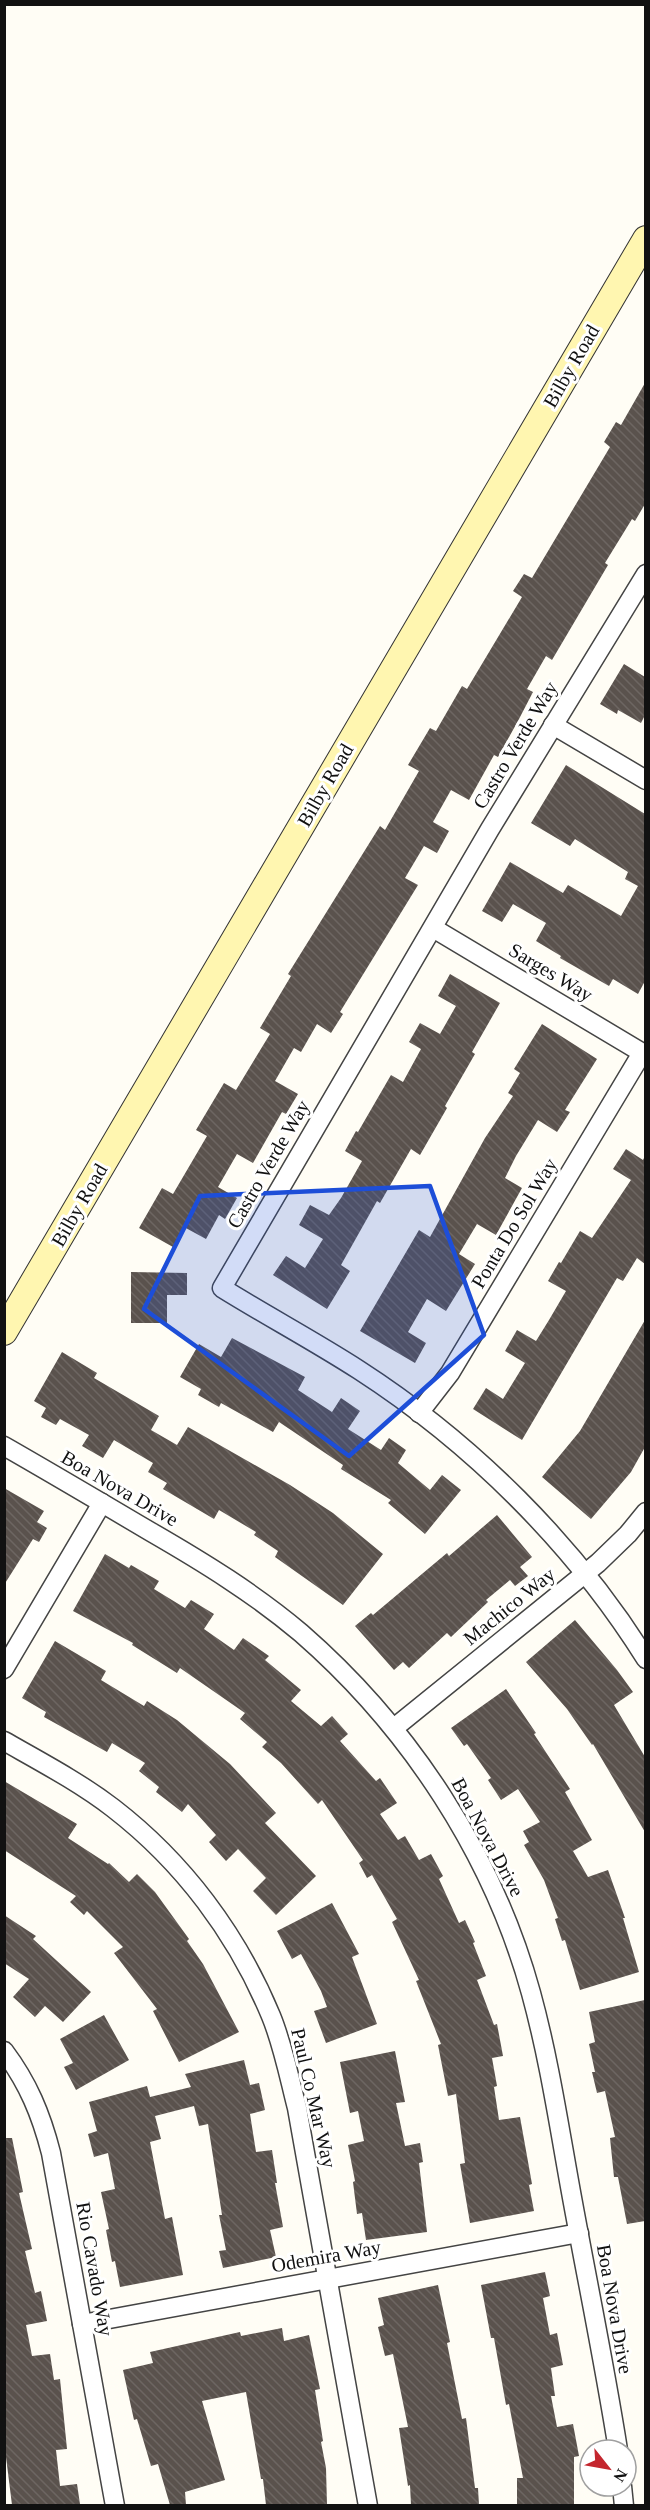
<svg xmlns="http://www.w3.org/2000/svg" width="650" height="2510" viewBox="0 0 650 2510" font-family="Georgia,serif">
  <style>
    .building { fill: url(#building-back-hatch) }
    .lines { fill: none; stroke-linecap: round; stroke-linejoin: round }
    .minor-casing { stroke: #444; stroke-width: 21 }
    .secondary-casing { stroke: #333; stroke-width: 28 }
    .minor { stroke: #fff; stroke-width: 18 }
    .secondary { stroke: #fff6b0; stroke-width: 26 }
    .marked { fill: #1d4ed8; fill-opacity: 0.2; stroke: #1d4ed8; stroke-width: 4.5; stroke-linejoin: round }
    .labels { text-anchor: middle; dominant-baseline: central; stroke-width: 6; stroke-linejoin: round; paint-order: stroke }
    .street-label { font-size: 20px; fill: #111; stroke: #fff }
  </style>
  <defs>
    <pattern id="building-back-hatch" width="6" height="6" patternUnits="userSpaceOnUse" patternTransform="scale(1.5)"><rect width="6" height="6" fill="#5a524d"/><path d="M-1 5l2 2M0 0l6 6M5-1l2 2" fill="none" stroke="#6d6662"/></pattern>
  </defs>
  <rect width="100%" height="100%" fill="#fffdf5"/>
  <!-- building -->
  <g class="building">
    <path d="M645,383V504L635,521L632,519L605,563L608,565L552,660L546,656L527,689L533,692L519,719L498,757L494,755L469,800L451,790L433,822L449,831L437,853L424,846L405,878L418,885L340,1012L343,1014L331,1033L317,1024L301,1052L294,1048L275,1081L298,1094L286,1114L282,1112L253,1163L237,1154L218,1187L237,1198L225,1219L219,1215L206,1239L184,1227L173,1247L139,1228L162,1188L173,1194L207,1136L196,1130L224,1083L236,1090L270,1034L260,1028L291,976L288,974L380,826L385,830L419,771L408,765L430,728L436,731L462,686L467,689L522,597L513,591L524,574L532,578L610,447L604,442L616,422L621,425Z"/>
    <path d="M624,664L645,677V715L641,723L618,710L617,714L600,704Z"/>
    <path d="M566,765L645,814V981L638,994L613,979L609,986L560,958L561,956L536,941L546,923L513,904L502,922L482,911L510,862L563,893L568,885L621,916L638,886L625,879L628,872L575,839L570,846L531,823Z"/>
    <path d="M450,974L500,1003L472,1052L475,1054L445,1106L447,1108L420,1155L411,1149L380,1203L377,1201L341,1265L350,1271L327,1309L273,1275L286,1256L305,1268L323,1239L299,1225L310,1205L329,1215L341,1198L362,1161L345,1151L356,1131L358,1132L391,1075L403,1082L421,1049L409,1042L420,1023L440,1034L456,1006L438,996Z"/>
    <path d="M542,1024L597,1059L565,1110L570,1112L557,1132L538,1120L516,1156L505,1178L522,1188L496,1235L477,1224L459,1254L475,1264L446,1311L427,1299L408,1332L426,1343L415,1363L360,1331L419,1230L430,1237L485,1138L513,1096L508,1093L520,1073L514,1069Z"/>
    <path d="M626,1149L643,1160L645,1156V1264L637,1258L623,1281L617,1278L522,1440L473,1409L486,1388L503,1399L525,1363L505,1351L517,1330L536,1341L549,1320L566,1291L548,1281L559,1262L561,1263L580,1231L592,1238L631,1180L613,1169Z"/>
    <path d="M131,1272L187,1273V1295H167V1323H131Z"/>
    <path d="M645,1320V1447L631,1472L591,1519L542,1477L580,1431Z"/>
    <path d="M232,1338L305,1377L298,1390L332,1412L341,1398L360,1411L348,1429L381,1450L389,1438L406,1450L398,1463L430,1490L442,1475L461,1490L425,1534L388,1503L391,1500L341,1469L343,1465L279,1422L273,1432L221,1403L219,1407L198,1395L201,1389L180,1377L199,1344L221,1357Z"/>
    <path d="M62,1352L97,1373L94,1378L159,1416L151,1430L177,1445L188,1427L290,1485L333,1513L383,1554L343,1605L275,1557L278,1551L254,1535L256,1532L219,1510L214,1519L163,1489L167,1483L148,1472L153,1463L114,1440L103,1458L82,1446L89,1435L60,1419L56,1425L41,1417L46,1408L34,1401Z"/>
    <path d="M4,1488L44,1511L37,1522L47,1528L39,1542L33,1539L4,1585Z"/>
    <path d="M497,1515L532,1557L520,1567L528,1576L515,1586L510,1580L486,1600L488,1602L451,1637L447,1633L409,1668L403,1662L394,1670L355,1626L371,1613L373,1615L447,1553L449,1556Z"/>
    <path d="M105,1554L129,1568L131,1565L159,1581L154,1589L185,1608L191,1600L214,1614L204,1629L234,1650L243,1638L269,1656L265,1660L301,1690L291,1701L321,1726L332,1716L348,1734L340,1741L376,1781L380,1778L397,1803L380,1814L398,1840L405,1836L419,1860L431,1854L443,1876L439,1879L459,1923L465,1920L475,1942L473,1943L486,1976L477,1980L494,2025L497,2024L503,2056L492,2058L497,2086L494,2087L499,2120L520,2117L532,2184L529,2185L534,2211L470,2223L460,2164L465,2163L456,2094L448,2096L438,2045L441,2044L416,1981L419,1980L392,1922L397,1919L372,1875L367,1878L359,1863L363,1860L322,1800L318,1804L281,1763L262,1747L267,1742L240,1719L245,1713L180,1668L177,1673L132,1645L133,1643L73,1611Z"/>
    <path d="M575,1620L617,1670L633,1692L614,1705L645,1757V1832L593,1744L592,1745L567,1709L526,1662Z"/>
    <path d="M55,1641L106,1671L101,1680L144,1706L147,1701L177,1720L230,1764L276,1813L265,1823L316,1876L276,1915L253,1891L266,1878L238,1849L226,1861L209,1842L216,1835L188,1804L182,1812L156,1792L159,1787L139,1771L145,1763L112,1743L107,1752L44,1717L46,1712L22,1698Z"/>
    <path d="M506,1689L536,1733L534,1734L570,1789L565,1792L592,1840L573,1851L588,1877L608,1870L625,1918H623L639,1972L580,1990L565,1940L562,1941L555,1919L558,1918L544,1880L524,1845L529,1842L523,1831L540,1822L518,1789L501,1800L488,1780L491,1778L467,1744L464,1746L451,1728Z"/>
    <path d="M4,1781L77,1824L68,1838L108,1864L109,1863L129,1882L137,1874L155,1892L189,1939L187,1941L203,1964L239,2032L179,2062L153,2011L157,2009L114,1953L123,1947L87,1911L84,1915L70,1902L76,1896L4,1850Z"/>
    <path d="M332,1903L359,1954L352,1957L377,2024L326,2043L314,2011L327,2007L321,1991L301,1954L292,1959L277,1931Z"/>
    <path d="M4,1915L36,1936L33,1939L91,1992L63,2022L45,2006L35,2017L13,1997L29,1979L4,1963Z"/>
    <path d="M645,2000V2221L627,2224L618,2177H614L610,2138L615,2137L605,2091L597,2093L592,2072H595L589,2044L595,2042L589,2012Z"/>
    <path d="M104,2015L129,2060L76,2090L64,2067L73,2063L60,2039Z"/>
    <path d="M395,2051L405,2102L396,2103L405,2146L420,2143L423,2162L419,2163L427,2232L366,2240L362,2213L357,2214L353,2182L355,2181L348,2145L364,2141L358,2111L350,2113L340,2062Z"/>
    <path d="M244,2060L250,2085L259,2083L265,2110L250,2114L256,2152L272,2150L277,2183H275L283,2227L270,2230L276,2257L223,2268L219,2251L226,2250L219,2215H222L208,2124L199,2126L194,2106L155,2116L161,2139L150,2142L165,2219L172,2217L183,2275L120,2287L115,2261L112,2262L106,2230L109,2229L101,2192L115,2189L108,2153L94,2157L88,2134L97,2131L89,2102L147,2086L150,2097L191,2087L185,2074Z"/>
    <path d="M4,2138H12L23,2192L19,2193L32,2249L25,2251L35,2293L41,2291L47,2321L26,2325L32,2356L50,2354L54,2380L60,2379L67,2449L56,2450L60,2486L77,2484L80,2504L12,2505L4,2441Z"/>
    <path d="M545,2272L550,2296L543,2298L550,2335L557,2333L563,2365L551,2368L555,2396H551L557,2427L573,2424L579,2456L574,2457V2505H517V2478H523L509,2404L506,2405L494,2338H491L481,2285Z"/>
    <path d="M438,2285L450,2342L447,2343L462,2419L466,2418L475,2488H478L479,2505H411L410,2485L408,2486L399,2428L408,2427L393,2354L385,2356L378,2327L384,2325L378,2298Z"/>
    <path d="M282,2328L284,2341L309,2335L320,2389L315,2390L323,2441L321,2442L326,2468L327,2505H266L263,2479H261L246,2392L202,2401L225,2480L185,2492L186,2505H170L158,2464L151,2466L137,2419L134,2420L123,2370L153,2363L150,2352L240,2332L241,2336Z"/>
  </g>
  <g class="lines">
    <!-- minor casing -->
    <g class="minor-casing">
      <g id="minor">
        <path d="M646,574L490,829L222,1288C267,1316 314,1341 359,1370C472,1443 574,1544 646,1659"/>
        <path d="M553,725L646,780"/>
        <path d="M433,928L646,1055"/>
        <path d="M419,1413L450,1373L642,1053"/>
        <path d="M4,1446C53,1474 102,1503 151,1532C203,1562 255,1594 301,1633C410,1728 493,1855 531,1993C550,2062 560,2133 573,2203C588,2285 605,2367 618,2450"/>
        <path d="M4,1669L102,1503"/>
        <path d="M394,1728L598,1563L628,1534L646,1512"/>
        <path d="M4,1741C41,1762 79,1782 113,1808C183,1862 237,1934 271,2016C283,2045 289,2077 297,2108L368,2506"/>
        <path d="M4,2051C28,2083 41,2114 51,2153L115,2506"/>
        <path d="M82,2324L579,2233"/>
        <path d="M622,2486L624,2506"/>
      </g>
    </g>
    <!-- secondary casing -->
    <g class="secondary-casing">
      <path id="secondary" d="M4,1332L646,239"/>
    </g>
    <!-- minor -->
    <use href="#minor" class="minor"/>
    <!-- secondary -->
    <use href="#secondary" class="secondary"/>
  </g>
  <!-- marked area -->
  <path class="marked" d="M430,1186L484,1335L349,1456L144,1309L200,1196Z"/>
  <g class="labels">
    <!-- street labels -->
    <g class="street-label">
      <text transform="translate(571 366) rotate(-60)">Bilby Road</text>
      <text transform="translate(515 745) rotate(-59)">Castro Verde Way</text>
      <text transform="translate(325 785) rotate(-60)">Bilby Road</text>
      <text transform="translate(551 972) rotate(31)">Sarges Way</text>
      <text transform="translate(268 1164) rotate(-60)">Castro Verde Way</text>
      <text transform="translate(79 1205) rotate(-60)">Bilby Road</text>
      <text transform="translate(514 1223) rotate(-59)">Ponta Do Sol Way</text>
      <text transform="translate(120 1488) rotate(30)">Boa Nova Drive</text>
      <text transform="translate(509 1606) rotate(-39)">Machico Way</text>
      <text transform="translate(488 1837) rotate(62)">Boa Nova Drive</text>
      <text transform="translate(314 2098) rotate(77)">Paul Co Mar Way</text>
      <text transform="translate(326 2256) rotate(-10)">Odemira Way</text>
      <text transform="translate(95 2269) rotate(80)">Rio Cavado Way</text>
      <text transform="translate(615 2309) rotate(80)">Boa Nova Drive</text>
    </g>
  </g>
  <!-- border -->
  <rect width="650" height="2510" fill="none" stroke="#111111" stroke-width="12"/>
  <!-- north arrow -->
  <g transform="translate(608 2468) rotate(121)"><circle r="28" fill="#ffffff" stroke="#a0a0a0" stroke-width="1.5"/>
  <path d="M0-4.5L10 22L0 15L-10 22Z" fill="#c4262e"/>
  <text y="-9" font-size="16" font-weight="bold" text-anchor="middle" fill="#111111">N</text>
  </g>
</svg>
